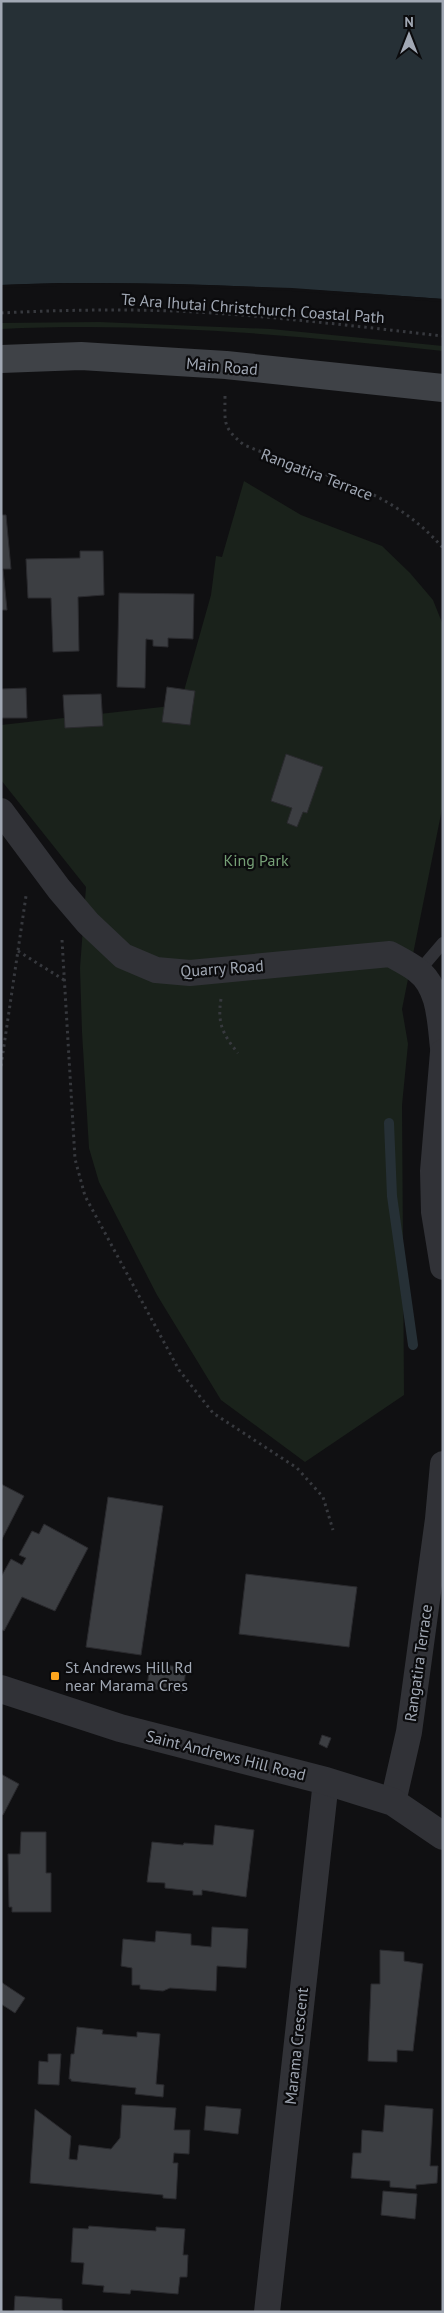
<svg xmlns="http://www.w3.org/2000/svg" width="444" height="2313" viewBox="0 0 444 2313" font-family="'PT Sans',sans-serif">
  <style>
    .green { fill: #1a221b }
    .water { fill: #263036 }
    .pier { fill: #101012 }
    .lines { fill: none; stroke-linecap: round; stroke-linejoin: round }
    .stream { stroke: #263036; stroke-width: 10 }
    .building { fill: #3c3e42; stroke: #2a2a2e }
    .path { stroke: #37393e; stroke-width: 3; stroke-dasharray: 2.5 4; stroke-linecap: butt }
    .service { stroke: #313237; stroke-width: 12 }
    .minor { stroke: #313237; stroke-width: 26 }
    .tertiary { stroke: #313237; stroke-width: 28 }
    .secondary { stroke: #3f4247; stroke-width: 28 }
    .poi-dot { fill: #fda51d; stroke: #0b0b0d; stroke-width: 2 }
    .labels { text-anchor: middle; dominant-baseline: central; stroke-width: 4.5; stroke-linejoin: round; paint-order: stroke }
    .street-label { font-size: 16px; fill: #a1a8b4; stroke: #0b0b0d }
    .park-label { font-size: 16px; fill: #76a076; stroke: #0b0b0d }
    .poi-label { font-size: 16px; fill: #a1a8b4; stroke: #0b0b0d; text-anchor: start }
  </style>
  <rect width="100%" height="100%" fill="#101012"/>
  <!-- green -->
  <g class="green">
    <path d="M99,322L271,329L443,346V351C296,335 149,322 1,329V323Z"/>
    <path d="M244,481L301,515L382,546L410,573L433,600L443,625V804L402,1009L408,1044L402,1105L404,1395L305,1462L221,1400L157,1295L99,1182L89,1148L82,1032L80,968L86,887L1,780V725L180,705L211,595L216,556L222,557Z"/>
  </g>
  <!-- water -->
  <path class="water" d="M1,1H443V299C296,288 149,279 1,285Z"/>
  <!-- pier -->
  <path class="pier" d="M58,283L171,284L292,288L443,299V302L292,291L171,286H58L1,288V285Z"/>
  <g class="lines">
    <!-- stream -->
    <path class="stream" d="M389,1123L392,1196L413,1345"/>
  </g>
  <!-- building -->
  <g class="building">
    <path d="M1,515H6L11,569H3L7,610H1Z"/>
    <path d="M80,551H103L104,595L78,597L79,651L53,652L51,598H28L26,559L80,558Z"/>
    <path d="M119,593L194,594L193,639L168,638V647L153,646V640L146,639L145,688L117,687Z"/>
    <path d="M167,687L195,691L190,725L162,722Z"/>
    <path d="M26,688L27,718H1V689Z"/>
    <path d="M101,694L103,726L65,728L63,695Z"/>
    <path d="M286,754L323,767L307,813L303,812L297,827L287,823L292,808L271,801Z"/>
    <path d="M1,1484L24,1496L1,1541Z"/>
    <path d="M108,1497L163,1506L141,1655L86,1647Z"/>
    <path d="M44,1524L88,1548L55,1611L22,1597L4,1631L1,1629V1577L11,1559L22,1565L26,1558L19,1555L32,1531L39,1534Z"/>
    <path d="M246,1574L357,1587L349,1647L239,1634Z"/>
    <path d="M150,1663L186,1668L183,1693L147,1688Z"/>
    <path d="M322,1735L331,1738L327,1748L319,1744Z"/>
    <path d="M1,1774L19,1784L3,1815L1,1814Z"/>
    <path d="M215,1825L254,1830L246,1897L202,1890V1895H193V1891L165,1888V1883L147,1882L152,1842L183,1845L184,1843L213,1845Z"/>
    <path d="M21,1832H46V1873H51V1912H12V1907H9L8,1854H20Z"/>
    <path d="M212,1927L248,1929L246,1968L217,1966L216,1991L170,1988L163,1991L140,1989V1985H132V1968L121,1966L123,1939L155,1942L156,1931L191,1934V1945L211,1947Z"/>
    <path d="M380,1950L404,1952V1961L423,1964L413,2051L397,2050V2062L368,2061L371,1984H380Z"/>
    <path d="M1,1982L25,1998L15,2013L1,2004Z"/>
    <path d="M77,2027L103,2030L102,2034L137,2037V2032L160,2034L156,2084L164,2085L163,2097L135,2094L136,2088L71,2081V2079H69L71,2054H74Z"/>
    <path d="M48,2054H61L59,2085L38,2084L39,2061L48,2062Z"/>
    <path d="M122,2105L176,2108L174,2130H190L189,2154L174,2153L173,2163H178L176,2199L163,2198V2195L30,2183L35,2109L71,2136L69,2159L77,2160L79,2145L111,2149L120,2138Z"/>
    <path d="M385,2105L433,2109L430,2166H438L437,2183L416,2185V2189L390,2187V2181L351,2178L353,2153H361L362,2130L383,2132Z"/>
    <path d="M206,2106L241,2109L238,2134L204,2130Z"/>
    <path d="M383,2191L417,2194L415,2219L381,2215Z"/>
    <path d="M89,2226L156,2231V2227L185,2229L183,2255H188L187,2277H180L178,2294L131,2290L130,2294L103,2292L104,2286L82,2284L84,2263L71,2262L73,2228L88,2229Z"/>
    <path d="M15,2296L62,2299V2309L64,2312H14Z"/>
  </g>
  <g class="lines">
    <!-- path -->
    <g class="path">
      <path d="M1,313C59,310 117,309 175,311C265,315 354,326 443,336"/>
      <path d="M225,396C225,423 222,427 244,445C317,475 388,485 443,548"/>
      <path d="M62,940L75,1159L85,1196L179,1370L213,1413L297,1468L323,1497L333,1530"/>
      <path d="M18,951L64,980"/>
      <path d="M221,999C217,1023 223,1035 238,1053"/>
      <path d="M1,1066L26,896"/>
    </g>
    <!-- service -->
    <path class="service" d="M419,971L443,943"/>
    <!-- minor -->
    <g class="minor">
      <path d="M1,811L59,889L88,923L123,956L156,970L190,973L390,954C399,959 409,964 417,970C440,987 440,1022 443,1048"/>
      <path d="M443,1052L433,1171L434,1212L443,1267"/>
      <path d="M393,1802L409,1732L438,1519L443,1464"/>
      <path d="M267,2312L326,1781"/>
    </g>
    <!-- tertiary -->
    <path class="tertiary" d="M1,1689L120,1728L326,1781L393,1802L443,1836"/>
    <!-- secondary -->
    <path class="secondary" d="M1,359L81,356L226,365L443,388"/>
  </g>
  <!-- markers -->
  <rect class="poi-dot" x="50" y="1671" width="10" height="10" rx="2.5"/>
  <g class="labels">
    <!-- street labels -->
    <g class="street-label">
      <text transform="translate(253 308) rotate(4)">Te Ara Ihutai Christchurch Coastal Path</text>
      <text transform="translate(222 366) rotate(5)">Main Road</text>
      <text transform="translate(317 474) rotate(21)">Rangatira Terrace</text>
      <text transform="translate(222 968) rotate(-4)">Quarry Road</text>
      <text transform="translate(418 1663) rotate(-82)">Rangatira Terrace</text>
      <text transform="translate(226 1755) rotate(14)">Saint Andrews Hill Road</text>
      <text transform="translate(296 2046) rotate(-84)">Marama Crescent</text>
    </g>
    <!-- park labels -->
    <g class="park-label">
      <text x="256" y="860">King Park</text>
    </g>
    <!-- poi labels -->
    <g class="poi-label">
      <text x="65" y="1667">St Andrews Hill Rd<tspan x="65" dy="18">near Marama Cres</tspan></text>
    </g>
  </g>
  <!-- border -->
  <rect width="444" height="2313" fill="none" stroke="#a1a8b4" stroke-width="5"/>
  <!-- north arrow -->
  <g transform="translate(409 35)" stroke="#0b0b0d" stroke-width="4" paint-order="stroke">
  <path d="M0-4L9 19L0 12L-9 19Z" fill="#a1a8b4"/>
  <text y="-8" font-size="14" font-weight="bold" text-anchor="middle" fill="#a1a8b4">N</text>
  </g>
</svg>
